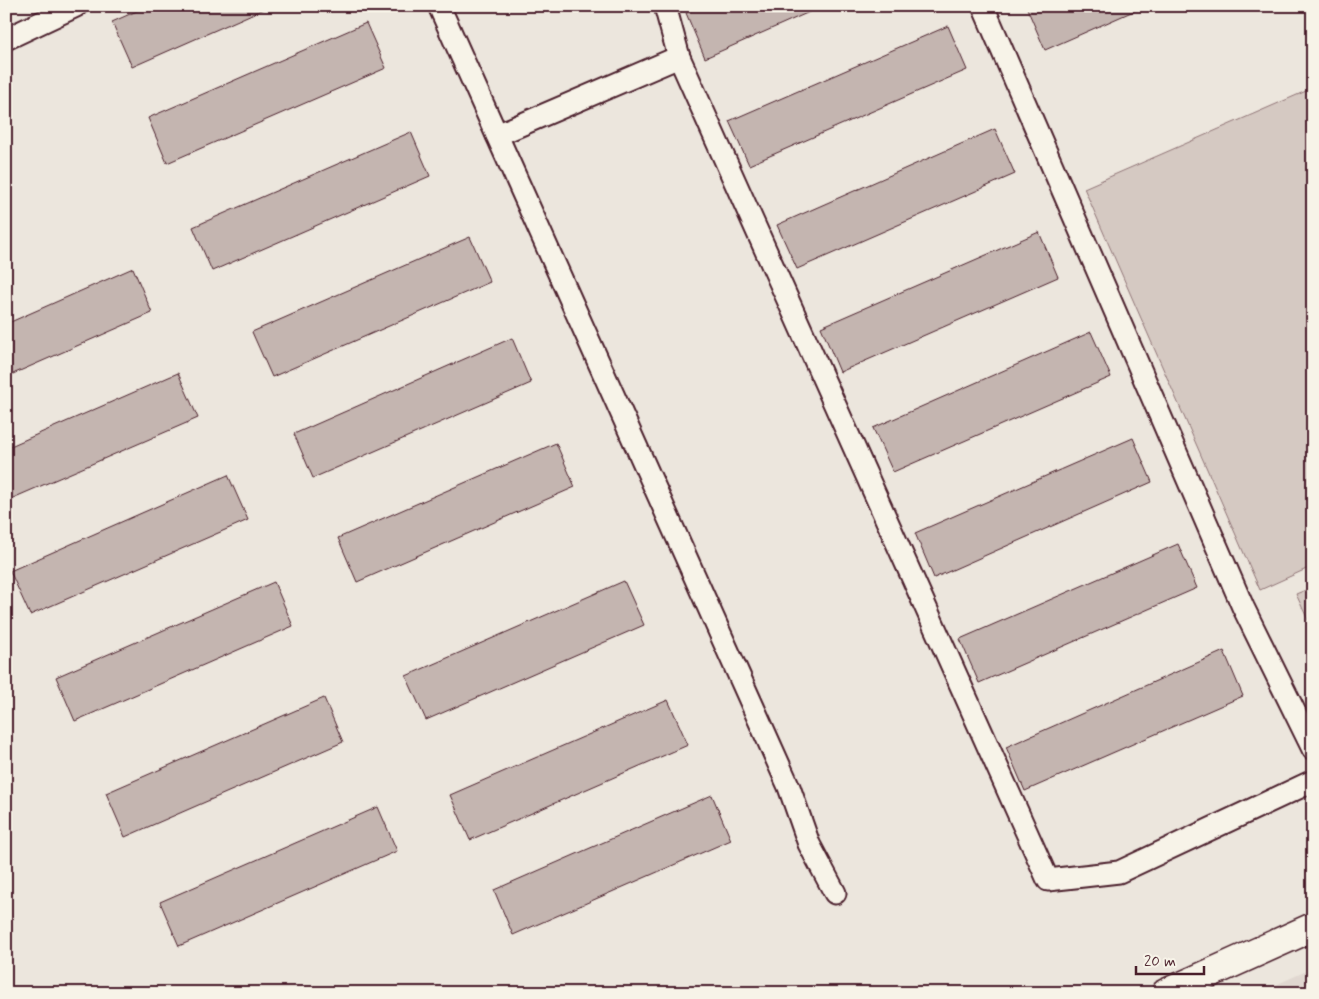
<svg xmlns="http://www.w3.org/2000/svg" width="1319" height="999" viewBox="0 0 1319 999" font-family="Mynerve,sans-serif">
  <style>
    .built { fill: #e0d7d0 }
    .green { fill: #d5c9c2; stroke: #907476 }
    .building { fill: #c4b5b0; stroke: #4a1f2b }
    .lines { fill: none; stroke-linecap: round; stroke-linejoin: round }
    .street-casing { stroke: #4a1f2b; stroke-width: 25 }
    .secondary-casing { stroke: #4a1f2b; stroke-width: 31 }
    .street { stroke: #f7f3e8; stroke-width: 21 }
    .secondary { stroke: #f7f3e8; stroke-width: 28 }
  </style>
  <rect width="100%" height="100%" fill="#ece6dd"/>
  <filter id="ink" filterUnits="userSpaceOnUse"><feTurbulence type="fractalNoise" baseFrequency=".02" numOctaves="2"/><feDisplacementMap in="SourceGraphic" scale="10" xChannelSelector="R" yChannelSelector="G"/><feConvolveMatrix kernelMatrix="1 2 1 2 8 2 1 2 1" color-interpolation-filters="sRGB"/></filter>
  <g filter="url(#ink)">
    <!-- built -->
    <path class="built" d="M1313,968V993H1258Z"/>
    <!-- green -->
    <g class="green">
      <path d="M1313,88V566L1260,590L1084,188Z"/>
      <path d="M1313,587V631L1296,594Z"/>
    </g>
    <!-- building -->
    <g class="building">
      <path d="M148,6H270L132,67L112,22Z"/>
      <path d="M702,6H823L705,58L686,13Z"/>
      <path d="M1026,6H1145L1045,50Z"/>
      <path d="M366,23L386,68L167,163L148,118Z"/>
      <path d="M948,26L967,70L749,165L729,121Z"/>
      <path d="M995,129L1015,174L797,269L777,225Z"/>
      <path d="M411,132L430,176L212,271L193,227Z"/>
      <path d="M1039,232L1058,277L840,372L821,327Z"/>
      <path d="M470,237L490,282L272,377L252,332Z"/>
      <path d="M133,268L152,313L6,377V324Z"/>
      <path d="M1091,332L1111,377L893,472L873,428Z"/>
      <path d="M512,338L531,383L313,478L294,434Z"/>
      <path d="M178,373L198,418L6,501V448Z"/>
      <path d="M1133,438L1152,482L934,578L915,533Z"/>
      <path d="M556,443L575,487L357,582L338,538Z"/>
      <path d="M228,475L248,520L30,615L10,571Z"/>
      <path d="M1178,544L1197,588L979,683L960,639Z"/>
      <path d="M624,581L644,625L426,720L406,676Z"/>
      <path d="M274,582L293,626L75,721L56,677Z"/>
      <path d="M1224,651L1243,696L1025,791L1006,747Z"/>
      <path d="M324,698L343,742L125,837L106,793Z"/>
      <path d="M668,700L688,745L470,840L450,795Z"/>
      <path d="M712,795L731,840L513,935L494,890Z"/>
      <path d="M378,807L397,851L179,946L160,902Z"/>
    </g>
    <g class="lines">
      <!-- street casing -->
      <g class="street-casing">
        <g id="street">
          <path d="M439,6L789,787L809,844L835,893"/>
          <path d="M665,6L679,57L1048,880L1119,872L1313,781"/>
          <path d="M983,6L1243,607L1313,749"/>
          <path d="M6,39L76,6"/>
          <path d="M497,135L679,57"/>
        </g>
      </g>
      <!-- secondary casing -->
      <g class="secondary-casing">
        <path id="secondary" d="M1166,993L1313,927"/>
      </g>
      <!-- street -->
      <use href="#street" class="street"/>
      <!-- secondary -->
      <use href="#secondary" class="secondary"/>
    </g>
  </g>
  <!-- margin -->
  <rect width="1319" height="999" fill="none" stroke="#f7f3e8" stroke-width="25"/>
  <rect x="12" y="12" width="1294" height="974" fill="none" stroke="#4a1f2b" stroke-width="2" filter="url(#ink)"/>
  <!-- scale -->
  <path d="M1136 966v8h68v-8" fill="none" stroke="#4a1f2b" stroke-width="2.5"/>
  <text x="1144" y="966" font-size="15" fill="#4a1f2b" stroke="#f7f3e8" stroke-width="4" paint-order="stroke">20 m</text>
</svg>
